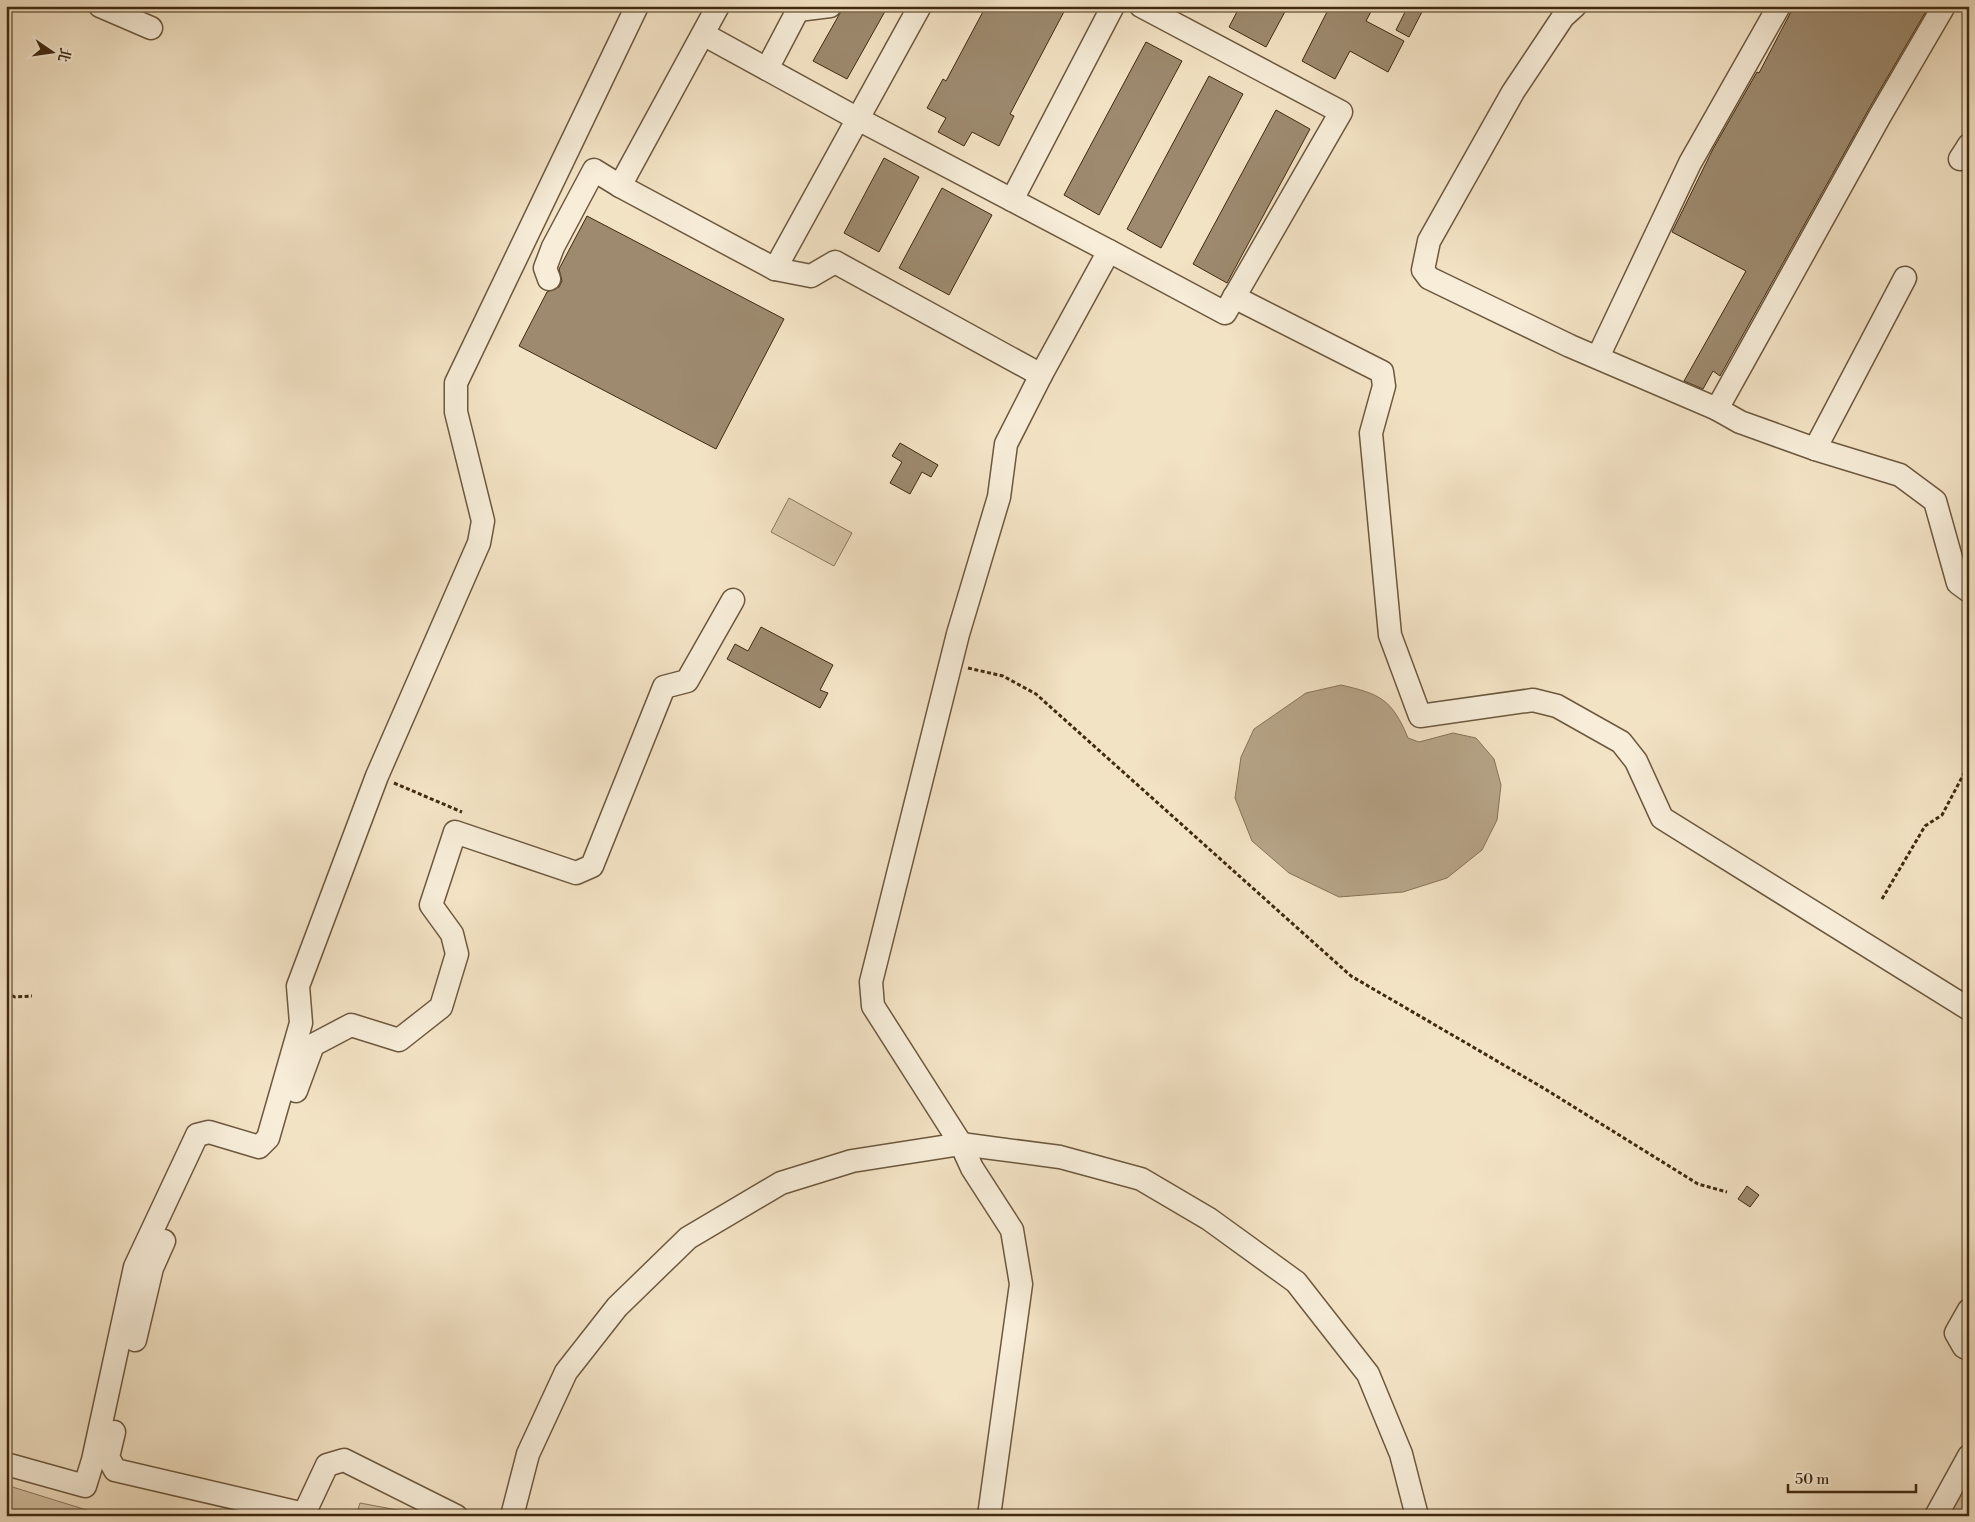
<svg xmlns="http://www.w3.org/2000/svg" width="1975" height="1522" viewBox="0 0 1975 1522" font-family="'Libre Bodoni','Noto Serif TC',serif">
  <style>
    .green { fill: #d5c4a6; stroke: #8a775c }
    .water { fill: #b6a488; stroke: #877358 }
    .building { fill: #9d8a6f; stroke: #402a11 }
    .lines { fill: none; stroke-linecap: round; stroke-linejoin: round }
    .minor-casing { stroke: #6d583e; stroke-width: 25 }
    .path { stroke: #402a11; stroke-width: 3; stroke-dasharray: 4 2.5; stroke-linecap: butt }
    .minor { stroke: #f7edd9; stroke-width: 22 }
  </style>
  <rect width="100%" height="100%" fill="#f3e3c5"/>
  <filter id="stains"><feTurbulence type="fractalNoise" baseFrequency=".004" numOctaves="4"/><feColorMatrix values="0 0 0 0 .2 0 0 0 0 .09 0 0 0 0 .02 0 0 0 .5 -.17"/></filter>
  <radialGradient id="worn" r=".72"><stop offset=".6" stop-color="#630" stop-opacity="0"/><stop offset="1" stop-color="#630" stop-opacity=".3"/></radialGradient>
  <!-- green -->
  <g class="green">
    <path d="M789,498L852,533L834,566L771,532Z"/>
    <path d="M1969,1453V1516H1936Z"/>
    <path d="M6,1485L106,1516H6Z"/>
    <path d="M360,1503L419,1514L420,1516H356Z"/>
  </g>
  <!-- water -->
  <path class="water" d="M1341,685C1380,694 1392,699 1408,738L1419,742L1453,733L1476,738L1494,759L1501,785L1497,820L1482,850L1447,878L1403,892L1339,897L1289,873L1252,841L1235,798L1241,757L1254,729L1306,693Z"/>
  <!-- building -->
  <g class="building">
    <path d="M844,6H888L847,79L813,61Z"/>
    <path d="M986,6H1067L1010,114L1014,116L999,146L972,132L964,146L938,132L946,118L927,108L943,79L946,81Z"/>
    <path d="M1240,6H1288L1266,47L1229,27Z"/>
    <path d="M1330,6H1374L1366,21L1404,41L1388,72L1350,51L1335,79L1302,61Z"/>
    <path d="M1408,6H1425L1409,37L1396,30Z"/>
    <path d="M1794,6H1929L1870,107L1720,376L1713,371L1703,389L1684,381L1746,271L1672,232L1713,149L1757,72L1759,73Z"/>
    <path d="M1146,42L1182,61L1099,215L1064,195Z"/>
    <path d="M1209,76L1243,94L1161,248L1127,229Z"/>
    <path d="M1276,110L1310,129L1227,283L1193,264Z"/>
    <path d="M884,158L919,177L879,252L844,233Z"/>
    <path d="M942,188L992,215L949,295L899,268Z"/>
    <path d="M587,216L784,319L716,449L519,346L547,292L559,287L562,281L559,269Z"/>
    <path d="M900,443L938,465L931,477L922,472L910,494L890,483L902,462L892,456Z"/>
    <path d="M761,627L833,665L820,690L828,693L820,708L727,659L735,644L748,651Z"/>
    <path d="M1747,1186L1759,1195L1750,1207L1738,1199Z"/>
  </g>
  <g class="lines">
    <!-- minor casing -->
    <g class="minor-casing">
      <g id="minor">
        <path d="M100,6L151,28"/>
        <path d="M1575,6L1563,17L1513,92L1429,241L1423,270L1429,278L1570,346L1717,409L1740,422L1815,449L1900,475L1935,501L1958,583L1969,591"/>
        <path d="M798,10L830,6"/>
        <path d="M703,34L858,119L1109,251L1041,375L835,262L811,276L775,269L620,186L718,6"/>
        <path d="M767,69L800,6"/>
        <path d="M1960,159L1969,145"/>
        <path d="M1012,200L1113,6"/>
        <path d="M1109,251L1225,313L1341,112L1141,6"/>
        <path d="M775,269L920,6"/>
        <path d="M549,279L545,268L553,247L594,170L620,186"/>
        <path d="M1234,297L1382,372L1384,386L1371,433L1390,635L1420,716L1533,700L1557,706L1621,742L1636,761L1662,818L1969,1009"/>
        <path d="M1598,357L1690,163L1779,6"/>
        <path d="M1717,409L1881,114L1944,6"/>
        <path d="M1815,449L1905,278"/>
        <path d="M296,1091L313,1045L351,1025L399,1040L441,1007L457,954L452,934L431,905L455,832L576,873L592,866L664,687L687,681L733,600"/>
        <path d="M1969,1310L1956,1333L1964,1347L1969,1349"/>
        <path d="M135,1340L152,1268L164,1241"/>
        <path d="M114,1432L108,1457L115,1470L304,1514L327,1465L344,1460L456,1516"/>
        <path d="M6,1464L85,1486L93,1460L135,1267L197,1135L209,1132L259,1147L268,1138L301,1023L298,986L377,776L479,543L483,521L456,412V383L637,6"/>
        <path d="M512,1516L528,1454L566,1372L617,1307L688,1238L781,1183L852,1161L961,1144L1060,1157L1141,1179L1209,1219L1296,1282L1368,1374L1401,1454L1417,1516"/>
        <path d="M989,1516L1021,1284L1012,1230L972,1168L961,1144L873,1006L871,982L958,634L999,497L1006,444L1041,375"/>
        <path d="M1936,1516L1969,1456"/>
      </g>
    </g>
    <!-- path -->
    <g class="path">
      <path d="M968,668L1003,676L1036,694L1351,976L1545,1089L1698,1184L1727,1192"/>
      <path d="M394,783L462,812"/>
      <path d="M1882,899L1925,826L1942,815L1969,764"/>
      <path d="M6,993L15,997L32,996"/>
    </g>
    <!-- minor -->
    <use href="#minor" class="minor"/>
  </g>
  <!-- margin -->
  <rect width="1975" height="1522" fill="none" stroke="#f3e3c5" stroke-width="25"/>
  <rect x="8" y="8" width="1960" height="1507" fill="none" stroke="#402a11" stroke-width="2.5"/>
  <rect x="12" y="12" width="1950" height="1497" fill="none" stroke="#402a11"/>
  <!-- north arrow -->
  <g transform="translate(52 52) rotate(103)" stroke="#f7edd9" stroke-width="4" paint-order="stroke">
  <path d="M0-4L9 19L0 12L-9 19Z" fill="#402a11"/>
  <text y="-8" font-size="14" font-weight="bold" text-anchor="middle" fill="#402a11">北</text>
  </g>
  <!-- scale -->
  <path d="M1788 1484v8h128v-8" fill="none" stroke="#402a11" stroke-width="2.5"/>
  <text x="1795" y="1484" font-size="15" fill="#402a11" stroke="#f7edd9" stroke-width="4" paint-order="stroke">50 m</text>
  <rect width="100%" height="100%" filter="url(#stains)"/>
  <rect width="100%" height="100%" fill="url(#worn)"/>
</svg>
